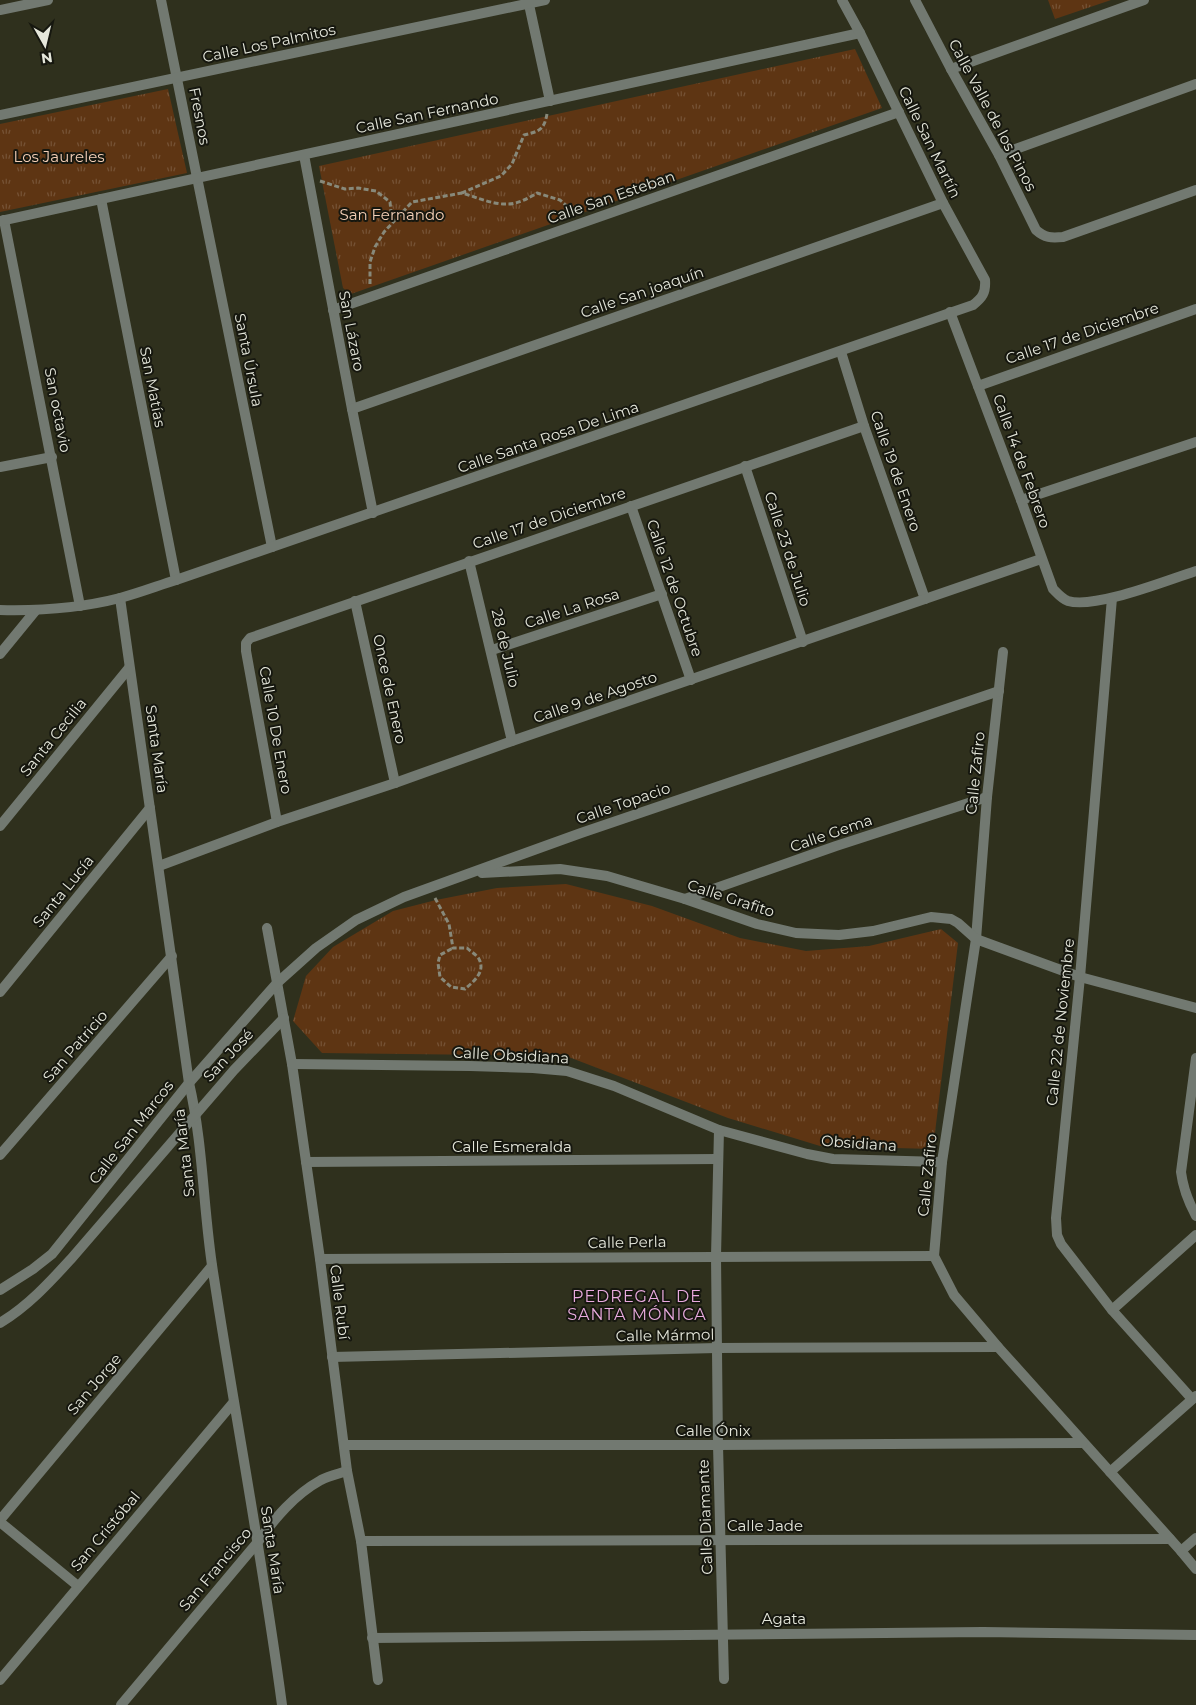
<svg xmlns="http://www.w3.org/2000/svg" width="1196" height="1705" viewBox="0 0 1196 1705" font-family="Montserrat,sans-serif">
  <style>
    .park { fill: url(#park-tufts) }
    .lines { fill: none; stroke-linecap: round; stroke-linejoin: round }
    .path { stroke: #88897a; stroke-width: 3; stroke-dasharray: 5 2.5; stroke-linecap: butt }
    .minor { stroke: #727971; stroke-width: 10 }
    .labels { text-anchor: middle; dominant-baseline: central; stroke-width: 4; stroke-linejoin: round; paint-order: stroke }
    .street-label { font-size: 15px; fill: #e5e7db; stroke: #16170f }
    .park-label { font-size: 15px; fill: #f4cfb6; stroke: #16170f }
    .neighbourhood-label { font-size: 16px; letter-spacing: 1px; fill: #eaabdf; stroke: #16170f }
  </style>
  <defs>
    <pattern id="park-tufts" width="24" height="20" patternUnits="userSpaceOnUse" patternTransform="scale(1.25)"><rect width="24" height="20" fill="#5e3513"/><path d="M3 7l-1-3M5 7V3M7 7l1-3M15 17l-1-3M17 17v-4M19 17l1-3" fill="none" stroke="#755235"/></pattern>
  </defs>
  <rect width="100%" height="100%" fill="#2f301d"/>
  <!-- park -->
  <g class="park">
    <path d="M1048,0H1111L1055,19Z"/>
    <path d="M855,49L882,108L351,294L343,288L319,166Z"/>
    <path d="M168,89L187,173L0,212V124Z"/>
    <path d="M566,884L652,906L740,938L806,951L869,946L941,929L958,943L933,1149L820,1146L728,1118L566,1056L322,1053L293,1021L306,976L333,947L393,911L436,900L497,888Z"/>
  </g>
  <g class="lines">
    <!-- path -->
    <g class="path">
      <path d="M547,114C544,130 540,131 524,135L512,164L501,176L462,193C476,197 493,205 508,204C518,204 529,198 537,193L560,200L575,213"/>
      <path d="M320,181L345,189L358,188L376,191L390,202L392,221"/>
      <path d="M370,284V262L375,247L384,232L412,202L462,193"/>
      <path d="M435,898L449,924L453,948H467C470,951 477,955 479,959C486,972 473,982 465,989L451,987L440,977L438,963L440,955L453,948"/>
    </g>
    <!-- minor -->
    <g class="minor">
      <path d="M161,0L272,547"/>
      <path d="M528,0L550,101"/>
      <path d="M915,0L951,69L999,155L1036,230C1045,238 1051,238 1063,237L1196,190"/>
      <path d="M0,10L48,0"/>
      <path d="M951,69L1144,0"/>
      <path d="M0,115L545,0"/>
      <path d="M304,155L352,409L373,513"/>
      <path d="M999,155L1196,84"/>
      <path d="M101,199L176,580"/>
      <path d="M4,220L80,606"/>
      <path d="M0,221L860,33"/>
      <path d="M333,310L899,112"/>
      <path d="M950,312L1021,500L1053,589C1057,593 1062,599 1068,601C1096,609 1167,580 1196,571"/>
      <path d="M841,352L864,426L925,599"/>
      <path d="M978,386L1196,309"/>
      <path d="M352,409L943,203"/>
      <path d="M745,466L803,642"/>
      <path d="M0,467L52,457"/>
      <path d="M1021,500L1196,442"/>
      <path d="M631,506L691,680"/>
      <path d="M469,561L512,741"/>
      <path d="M120,598L189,1083C204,1147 203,1214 214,1278C236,1421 263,1562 282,1705"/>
      <path d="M1112,598L1080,977L1056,1218L1057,1235L1061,1244L1112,1310L1192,1399"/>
      <path d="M355,601L395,783"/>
      <path d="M0,610C40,611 81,608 120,598C139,593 157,586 176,580L973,305C982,298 986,293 985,280L943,203L860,33L842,0"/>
      <path d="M492,650L662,594"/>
      <path d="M1003,652L987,797L976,939L942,1162L934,1256L954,1295L998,1347L1181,1551L1196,1569"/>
      <path d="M0,654L36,610"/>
      <path d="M277,822L246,651V643L250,638L864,426"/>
      <path d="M0,826L129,668"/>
      <path d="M159,866L277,822L395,783L512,741L1041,559"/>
      <path d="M482,873L560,869L607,876L685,899L757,924L796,933L839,935L873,931L931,917L951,919L958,923L976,939L1080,977L1196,1008"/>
      <path d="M685,899L836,846L987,797"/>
      <path d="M267,928L292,1064L320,1259L347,1471L361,1541L378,1680"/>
      <path d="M0,992L150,808"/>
      <path d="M1196,1058L1181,1172C1183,1189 1188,1201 1196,1216"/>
      <path d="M292,1064L470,1066L533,1068L567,1071L614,1086L719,1130L807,1154L833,1159L942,1162"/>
      <path d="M719,1130L716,1256L718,1445L724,1679"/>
      <path d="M0,1155L172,956"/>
      <path d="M306,1162L717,1159"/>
      <path d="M320,1259L934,1256"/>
      <path d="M0,1290L33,1269L52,1254L189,1083L277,983L316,948L356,920L404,897L581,833L999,691"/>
      <path d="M1112,1310L1196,1235"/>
      <path d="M0,1323C28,1306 49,1283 71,1259L234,1070L284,1018"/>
      <path d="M332,1357L717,1348L998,1347"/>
      <path d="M344,1445H718L1083,1443"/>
      <path d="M1110,1472L1196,1396"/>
      <path d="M0,1520L212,1266"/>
      <path d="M0,1522L78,1586"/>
      <path d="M361,1541L1170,1539"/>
      <path d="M1181,1551L1196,1538"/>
      <path d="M372,1638L983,1632L1196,1635"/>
      <path d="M0,1680L233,1403"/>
      <path d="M121,1705L257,1543C275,1518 294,1495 321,1480C329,1476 338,1474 347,1471"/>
    </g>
  </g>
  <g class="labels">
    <!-- street labels -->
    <g class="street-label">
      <text transform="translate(269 43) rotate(-12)">Calle Los Palmitos</text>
      <text transform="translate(427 113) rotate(-12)">Calle San Fernando</text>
      <text transform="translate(993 115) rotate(62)">Calle Valle de los Pinos</text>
      <text transform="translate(200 116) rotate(79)">Fresnos</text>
      <text transform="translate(930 142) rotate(64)">Calle San Martín</text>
      <text transform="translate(611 197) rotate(-19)">Calle San Esteban</text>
      <text transform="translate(642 292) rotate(-19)">Calle San joaquín</text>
      <text transform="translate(352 331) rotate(79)">San Lázaro</text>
      <text transform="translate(1082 333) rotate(-19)">Calle 17 de Diciembre</text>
      <text transform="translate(249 360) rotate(79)">Santa Úrsula</text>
      <text transform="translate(153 387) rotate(79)">San Matías</text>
      <text transform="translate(58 410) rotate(79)">San octavio</text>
      <text transform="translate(548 437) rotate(-19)">Calle Santa Rosa De Lima</text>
      <text transform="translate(1022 461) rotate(70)">Calle 14 de Febrero</text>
      <text transform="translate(896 471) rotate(71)">Calle 19 de Enero</text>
      <text transform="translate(549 518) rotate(-19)">Calle 17 de Diciembre</text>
      <text transform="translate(788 549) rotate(72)">Calle 23 de Julio</text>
      <text transform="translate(675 588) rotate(71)">Calle 12 de Octubre</text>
      <text transform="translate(572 608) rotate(-18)">Calle La Rosa</text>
      <text transform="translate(506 648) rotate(77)">28 de Julio</text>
      <text transform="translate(390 689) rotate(78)">Once de Enero</text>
      <text transform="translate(595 697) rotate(-19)">Calle 9 de Agosto</text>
      <text transform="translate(276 730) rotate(80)">Calle 10 De Enero</text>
      <text transform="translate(53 737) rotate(-51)">Santa Cecilia</text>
      <text transform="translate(157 749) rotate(82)">Santa María</text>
      <text transform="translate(975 773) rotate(-84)">Calle Zafiro</text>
      <text transform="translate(623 803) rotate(-19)">Calle Topacio</text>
      <text transform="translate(831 833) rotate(-19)">Calle Gema</text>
      <text transform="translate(63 891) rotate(-51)">Santa Lucía</text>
      <text transform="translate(731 898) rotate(18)">Calle Grafito</text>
      <text transform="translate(1060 1022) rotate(-84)">Calle 22 de Noviembre</text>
      <text transform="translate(75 1046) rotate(-49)">San Patricio</text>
      <text transform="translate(228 1055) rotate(-47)">San José</text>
      <text transform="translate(511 1055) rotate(3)">Calle Obsidiana</text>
      <text transform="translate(131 1132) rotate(-52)">Calle San Marcos</text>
      <text transform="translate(859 1143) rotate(4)">Obsidiana</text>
      <text x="512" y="1146">Calle Esmeralda</text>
      <text transform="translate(184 1153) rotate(-97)">Santa María</text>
      <text transform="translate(927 1175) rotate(-84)">Calle Zafiro</text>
      <text transform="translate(627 1242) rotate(-1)">Calle Perla</text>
      <text transform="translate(340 1302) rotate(83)">Calle Rubí</text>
      <text transform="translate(665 1335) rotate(-1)">Calle Mármol</text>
      <text transform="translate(94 1384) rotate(-50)">San Jorge</text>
      <text x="713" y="1430">Calle Ónix</text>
      <text transform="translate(705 1517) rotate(-92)">Calle Diamante</text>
      <text x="765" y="1525">Calle Jade</text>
      <text transform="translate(105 1531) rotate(-50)">San Cristóbal</text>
      <text transform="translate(273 1550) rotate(81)">Santa María</text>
      <text transform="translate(215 1569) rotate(-50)">San Francisco</text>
      <text x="784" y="1618">Agata</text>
    </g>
    <!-- park labels -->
    <g class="park-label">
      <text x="59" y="156">Los Jaureles</text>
      <text x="392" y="214">San Fernando</text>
    </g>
    <!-- neighbourhood labels -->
    <g class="neighbourhood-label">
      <text x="637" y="1296">PEDREGAL DE<tspan x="637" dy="18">SANTA MÓNICA</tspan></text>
    </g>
  </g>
  <!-- north arrow -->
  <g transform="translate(45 45) rotate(172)" stroke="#16170f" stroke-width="4" paint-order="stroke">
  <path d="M0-4L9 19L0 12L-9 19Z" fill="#e5e7db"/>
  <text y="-8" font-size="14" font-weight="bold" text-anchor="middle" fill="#e5e7db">N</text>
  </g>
</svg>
